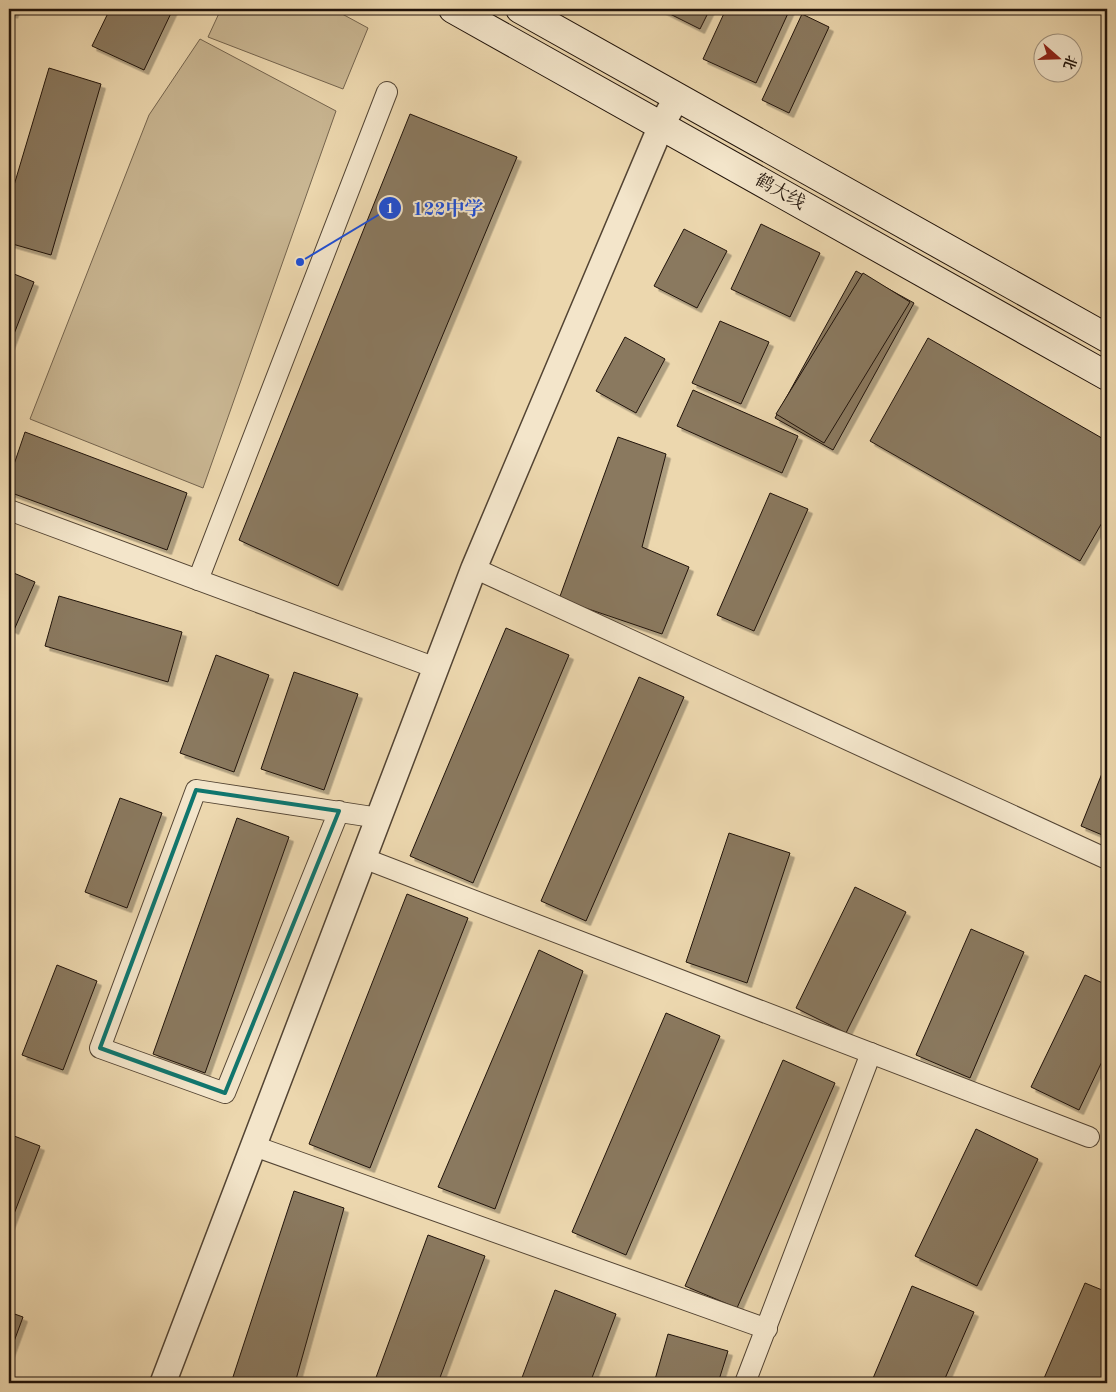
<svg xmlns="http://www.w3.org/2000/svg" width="1116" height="1392" viewBox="0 0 1116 1392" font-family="'Old Standard TT','Noto Serif SC',serif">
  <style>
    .green { fill: #c9b692; stroke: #74644e }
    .building { fill: #8a795f; stroke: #20130a; filter: url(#shadow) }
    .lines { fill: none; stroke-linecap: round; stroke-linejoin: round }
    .minor-casing { stroke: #534433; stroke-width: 22 }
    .tertiary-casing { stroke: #534433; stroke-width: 28 }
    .secondary-casing { stroke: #20130a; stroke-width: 30 }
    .minor { stroke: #f3e5ca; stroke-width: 20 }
    .tertiary { stroke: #f3e5ca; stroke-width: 25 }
    .secondary { stroke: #f3e5ca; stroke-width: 28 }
    .marked { fill: none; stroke: #0f766e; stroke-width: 4; stroke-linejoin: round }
    .labels { text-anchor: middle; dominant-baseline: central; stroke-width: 4; stroke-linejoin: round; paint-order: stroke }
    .street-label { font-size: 18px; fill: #20130a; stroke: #f3e5ca }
    .leader { fill: none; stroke: #1d4ed8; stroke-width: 2 }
    .callout-dot { fill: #1d4ed8; stroke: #f3e5ca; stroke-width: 2 }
    .mark-label { font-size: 15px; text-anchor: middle; font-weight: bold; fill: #fff }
    .callout-label { font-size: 19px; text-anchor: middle; font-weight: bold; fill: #1d4ed8; stroke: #f3e5ca; stroke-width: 4; stroke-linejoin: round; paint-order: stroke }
  </style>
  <defs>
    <filter id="shadow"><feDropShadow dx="4.5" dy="4.5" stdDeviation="0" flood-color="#0004"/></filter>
  </defs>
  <rect width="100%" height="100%" fill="#ecd7ae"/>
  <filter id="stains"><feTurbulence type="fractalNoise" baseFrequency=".004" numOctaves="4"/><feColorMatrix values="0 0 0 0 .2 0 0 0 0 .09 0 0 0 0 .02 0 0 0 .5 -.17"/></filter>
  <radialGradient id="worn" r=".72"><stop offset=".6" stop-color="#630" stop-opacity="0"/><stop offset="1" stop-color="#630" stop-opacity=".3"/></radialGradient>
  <!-- green -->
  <g class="green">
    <path d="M221,9H333L368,28L343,89L208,37Z"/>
    <path d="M200,39L336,111L203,488L30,419L149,115Z"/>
  </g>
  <!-- building -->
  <g class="building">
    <path d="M9,9H15L13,14L9,12Z"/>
    <path d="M110,9H173L144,70L92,46Z"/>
    <path d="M660,9H710L700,29Z"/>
    <path d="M726,9H790L756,83L703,59Z"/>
    <path d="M802,14L829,27L789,113L762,100Z"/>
    <path d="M49,68L101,84L51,255L9,243V202Z"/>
    <path d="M410,114L517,157L338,586L239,540Z"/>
    <path d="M761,224L820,253L790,317L731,289Z"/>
    <path d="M684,229L727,251L697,308L654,286Z"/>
    <path d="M856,271L914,303L833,450L775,418Z"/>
    <path d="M9,272L34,282L9,347Z"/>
    <path d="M863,273L910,302L824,443L776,414Z"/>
    <path d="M720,321L769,342L741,404L692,383Z"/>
    <path d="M625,337L665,359L636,413L596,391Z"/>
    <path d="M928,338L1107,441V514L1080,561L870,441Z"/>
    <path d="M693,390L798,436L782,473L677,426Z"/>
    <path d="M25,432L187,493L167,550L9,492V479Z"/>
    <path d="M618,437L666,454L642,547L689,567L662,634L559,599Z"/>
    <path d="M770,493L808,509L754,631L717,615Z"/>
    <path d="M9,571L35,582L14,630L9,627Z"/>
    <path d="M59,596L182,632L168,682L45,646Z"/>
    <path d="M506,628L569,655L473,883L410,856Z"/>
    <path d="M216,655L269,675L234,772L180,753Z"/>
    <path d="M294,672L358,694L324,790L261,769Z"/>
    <path d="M639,677L684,697L586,921L541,901Z"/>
    <path d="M1107,761V837L1081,826Z"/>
    <path d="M120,798L162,813L127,908L85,892Z"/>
    <path d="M237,818L289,837L205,1073L153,1054Z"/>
    <path d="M729,833L790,853L747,983L686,962Z"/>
    <path d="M855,887L906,912L846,1033L796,1008Z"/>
    <path d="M407,894L468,918L370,1168L309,1144Z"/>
    <path d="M971,929L1024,952L970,1078L916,1055Z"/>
    <path d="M539,950L583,971L495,1209L438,1187Z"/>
    <path d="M57,965L97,981L63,1070L22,1055Z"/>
    <path d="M1085,975L1107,985V1051L1079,1110L1031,1087Z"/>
    <path d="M666,1013L720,1036L626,1255L572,1232Z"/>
    <path d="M783,1060L835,1083L737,1308L685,1286Z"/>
    <path d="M976,1129L1038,1159L977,1286L915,1256Z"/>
    <path d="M9,1134L40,1146L9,1227Z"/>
    <path d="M294,1191L344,1208L295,1383H231Z"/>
    <path d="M428,1235L485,1256L438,1383H374Z"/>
    <path d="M1085,1283L1107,1292V1379L1105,1383H1042Z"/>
    <path d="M912,1286L974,1312L943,1383H871Z"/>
    <path d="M555,1290L616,1314L590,1383H520Z"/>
    <path d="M9,1312L23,1317L9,1355Z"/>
    <path d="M668,1334L728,1351L718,1383H654Z"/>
  </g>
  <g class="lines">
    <!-- minor casing -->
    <g class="minor-casing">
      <g id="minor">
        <path d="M9,510L436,668"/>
        <path d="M474,568L1107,859"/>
        <path d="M198,580L387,92"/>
        <path d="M339,811L225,1093L100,1048L196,790L379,818"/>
        <path d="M363,858L1089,1137"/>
        <path d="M254,1146L767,1329"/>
        <path d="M745,1383L871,1053"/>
      </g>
    </g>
    <!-- tertiary casing -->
    <g class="tertiary-casing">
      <path id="tertiary" d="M163,1383L474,568L661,126L677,97"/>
    </g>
    <!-- secondary casing -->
    <g class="secondary-casing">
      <g id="secondary">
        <path d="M453,9L1107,376"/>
        <path d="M520,9L1107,338"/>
      </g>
    </g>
    <!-- minor -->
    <use href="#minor" class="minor"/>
    <!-- tertiary -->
    <use href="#tertiary" class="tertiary"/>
    <!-- secondary -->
    <use href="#secondary" class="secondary"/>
  </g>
  <!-- marked area -->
  <path class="marked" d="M196,790L339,811L225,1093L100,1048Z"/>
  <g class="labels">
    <!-- street labels -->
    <g class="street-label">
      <text transform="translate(780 192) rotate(29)">鹤大线</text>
    </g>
  </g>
  <!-- callouts -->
  <path class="leader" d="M300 262L390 208"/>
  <g class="callout-dot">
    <circle cx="300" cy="262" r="5"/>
    <circle cx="390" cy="208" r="12"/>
  </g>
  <g class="mark-label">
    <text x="390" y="213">1</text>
  </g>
  <g class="callout-label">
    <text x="448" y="215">122中学</text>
  </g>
  <!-- margin -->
  <rect width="1116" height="1392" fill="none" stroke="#ecd7ae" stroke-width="30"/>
  <rect x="10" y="10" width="1096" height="1372" fill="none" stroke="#20130a" stroke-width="2.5"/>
  <rect x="15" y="15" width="1086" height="1362" fill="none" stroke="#20130a"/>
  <!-- north arrow -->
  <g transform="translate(1058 58) rotate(110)"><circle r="24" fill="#f3e5ca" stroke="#9f917d"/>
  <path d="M0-4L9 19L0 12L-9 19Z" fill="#8f2418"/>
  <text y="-8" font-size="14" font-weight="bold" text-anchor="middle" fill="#20130a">北</text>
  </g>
  <rect width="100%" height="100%" filter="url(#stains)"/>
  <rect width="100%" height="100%" fill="url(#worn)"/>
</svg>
